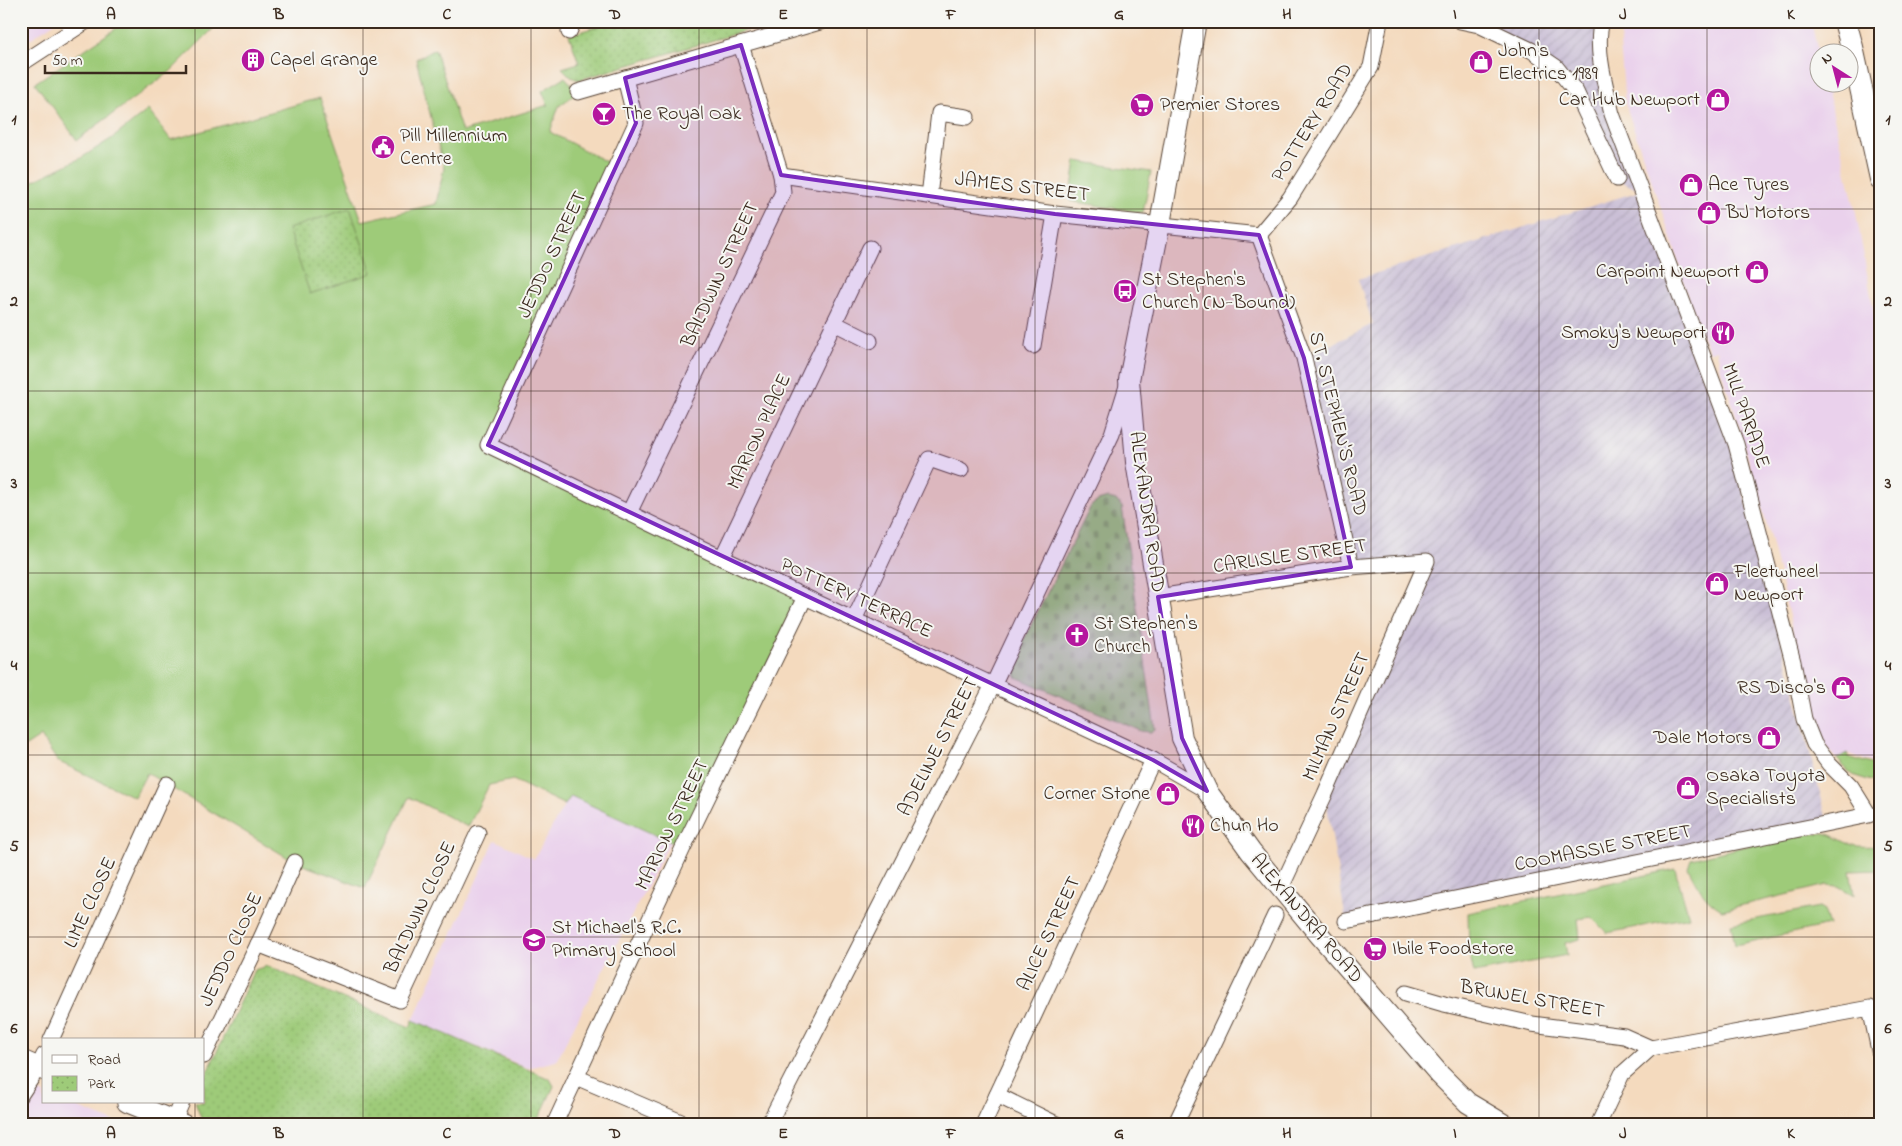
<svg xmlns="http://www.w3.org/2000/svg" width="1902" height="1146" viewBox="0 0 1902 1146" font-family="'Indie Flower',sans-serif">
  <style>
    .built { fill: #ead1ec }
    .industrial { fill: url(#industrial-furrows) }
    .green { fill: #9ecb79; stroke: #6c7a4c }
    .cemetery { fill: url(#cemetery-stones); stroke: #6c7a4c }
    .park { fill: url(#park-dots); stroke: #6c7a4c }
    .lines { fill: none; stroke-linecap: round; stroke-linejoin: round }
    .street-casing { stroke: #574436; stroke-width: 17 }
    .secondary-casing { stroke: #574436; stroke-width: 22 }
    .primary-casing { stroke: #574436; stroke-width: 24 }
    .street { stroke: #fff; stroke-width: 15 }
    .secondary { stroke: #fff; stroke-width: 20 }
    .primary { stroke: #fff; stroke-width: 22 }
    .marked { fill: #7b2cbf; fill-opacity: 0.2; stroke: #7b2cbf; stroke-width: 4; stroke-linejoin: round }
    .grid { fill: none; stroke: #3b2a1e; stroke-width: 1; stroke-opacity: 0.55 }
    .labels { text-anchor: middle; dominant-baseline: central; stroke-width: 4; stroke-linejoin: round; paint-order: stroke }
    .poi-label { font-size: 20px; fill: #3b2a1e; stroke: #f6f6f2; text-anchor: start }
    .street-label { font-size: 20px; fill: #3b2a1e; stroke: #f6f6f2 }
    .neatline { fill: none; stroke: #3b2a1e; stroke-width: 2 }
    .grid-label { font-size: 16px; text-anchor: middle; font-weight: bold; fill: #3b2a1e }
  </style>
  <defs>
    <pattern id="industrial-furrows" width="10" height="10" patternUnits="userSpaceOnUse" patternTransform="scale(1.25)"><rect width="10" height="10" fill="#cabfd6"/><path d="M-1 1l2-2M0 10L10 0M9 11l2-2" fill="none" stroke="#aea4b7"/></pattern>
    <pattern id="cemetery-stones" width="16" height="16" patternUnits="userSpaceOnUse" patternTransform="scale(1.25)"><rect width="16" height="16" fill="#9ecb79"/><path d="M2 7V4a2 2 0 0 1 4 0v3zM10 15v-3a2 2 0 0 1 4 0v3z" fill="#89ae68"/></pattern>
    <pattern id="park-dots" width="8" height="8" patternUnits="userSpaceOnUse" patternTransform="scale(1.25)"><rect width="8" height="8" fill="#9ecb79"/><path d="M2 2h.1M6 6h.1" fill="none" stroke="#89ae68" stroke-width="1.8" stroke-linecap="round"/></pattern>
  </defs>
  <rect width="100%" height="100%" fill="#f6f6f2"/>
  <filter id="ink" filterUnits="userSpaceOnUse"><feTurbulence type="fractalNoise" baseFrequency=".02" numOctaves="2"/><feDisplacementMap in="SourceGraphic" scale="10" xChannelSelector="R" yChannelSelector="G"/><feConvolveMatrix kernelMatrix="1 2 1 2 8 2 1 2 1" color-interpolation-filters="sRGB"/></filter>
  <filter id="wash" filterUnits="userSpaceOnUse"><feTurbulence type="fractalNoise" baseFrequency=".0096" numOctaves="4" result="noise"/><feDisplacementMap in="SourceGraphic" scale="20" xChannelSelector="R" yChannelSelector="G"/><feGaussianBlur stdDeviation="1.12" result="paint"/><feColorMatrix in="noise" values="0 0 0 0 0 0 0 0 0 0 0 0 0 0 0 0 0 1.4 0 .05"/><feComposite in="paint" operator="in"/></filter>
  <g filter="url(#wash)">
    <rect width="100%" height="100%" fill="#f4dabe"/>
    <!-- built -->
    <g class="built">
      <path d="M21,21H57L21,45Z"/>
      <path d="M1624,21H1811L1819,57L1820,82L1826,83L1856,213L1881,351V766L1847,753L1837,759L1823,742L1809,699L1769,532L1734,409L1721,370L1717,350L1710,352L1697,324L1685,289L1676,253L1625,103L1620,42Z"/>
      <path d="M570,795L670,842L556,1061L528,1068L413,1020L495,840L534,859Z"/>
      <path d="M36,1091L44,1094V1102H64L122,1125H21V1114Z"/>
    </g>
    <!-- industrial -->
    <path class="industrial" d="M1460,21H1602L1601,69L1731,443L1828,824L1346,921L1325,794L1427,562L1351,567L1304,358L1373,324L1358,279L1640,191L1617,179L1556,67Z"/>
    <!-- green -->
    <g class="green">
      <path d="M127,21H221L171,71L77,140L35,83Z"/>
      <path d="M435,49L462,132L548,105L542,91L565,77L578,92L559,106L550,132L616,167L488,445L805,597L683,848L571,796L565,805L513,780L489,785L468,827L409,797L365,888L295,862L147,773L134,797L57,761L41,736L26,746L21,744V187L81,158L114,137L148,110L171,140L320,98L362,221L436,204L444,168L416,59Z"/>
      <path d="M1076,161L1151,172L1143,213L1070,201Z"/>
      <path d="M1847,753L1848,757L1881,767V784L1852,775L1837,759Z"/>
      <path d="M1824,833C1835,835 1842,842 1853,845C1874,850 1881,837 1881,870L1850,871L1854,895L1838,886L1827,885L1722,910C1704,900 1697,885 1688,868L1691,859L1791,836Z"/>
      <path d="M1675,869L1689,917L1607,933L1591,917L1578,919L1580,939L1565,943L1567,955L1474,973L1469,951L1468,913Z"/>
      <path d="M1819,907L1824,910L1829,925L1735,945L1731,924Z"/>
    </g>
    <!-- cemetery -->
    <path class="cemetery" d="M1108,498L1116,500L1122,507L1154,722L1155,729L1151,732L1141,731L1016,677L1011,665L1091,506L1098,501Z"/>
    <!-- park -->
    <g class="park">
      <path d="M598,21H764L765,25L578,80L571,77L562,68L579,63L569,35L599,26Z"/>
      <path d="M350,208L372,273L310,294L288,229Z"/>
      <path d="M267,966L410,1027L413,1020L550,1079L554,1086L536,1125H218L201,1118L195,1102H204V1080L254,970Z"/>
    </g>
  </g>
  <g filter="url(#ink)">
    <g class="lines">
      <!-- street casing -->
      <g class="street-casing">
        <g id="street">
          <path d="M1460,21L1479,25L1531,50L1556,67L1576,92L1617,179"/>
          <path d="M569,32L574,21"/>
          <path d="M21,64L87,21"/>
          <path d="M625,78L636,123L488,445L722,558L1153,760L1207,791"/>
          <path d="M578,92L823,21"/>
          <path d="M781,175L1055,214L1259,235"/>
          <path d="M929,196L939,113L967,117"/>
          <path d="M1259,235L1304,358L1351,567"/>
          <path d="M1259,235L1290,198L1371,67L1380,21"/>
          <path d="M834,323L870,341"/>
          <path d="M1033,346L1055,214"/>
          <path d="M629,513L783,192L781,175L741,45"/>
          <path d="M722,558L870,248"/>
          <path d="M1158,597L1351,567L1427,561L1325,794L1281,888"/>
          <path d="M854,620L929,459L961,470"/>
          <path d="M1346,921L1869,815L1851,786L1829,764L1814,744L1804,719L1793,662L1736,444L1612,114C1606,88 1594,48 1602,21"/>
          <path d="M258,944L400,1000L478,833"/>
          <path d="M1406,993L1444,1004L1532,1024L1624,1036L1651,1048L1622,1074L1598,1125"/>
          <path d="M51,1040L167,784"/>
          <path d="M1651,1048L1870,1008L1881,1060"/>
          <path d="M204,1056L262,936L295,862"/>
          <path d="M576,1077L688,1125"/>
          <path d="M21,1094L38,1068L44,1055"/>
          <path d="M997,1095L1058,1125"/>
          <path d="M174,1121L182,1102"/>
          <path d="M554,1125L683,848L805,597"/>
          <path d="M768,1125L993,685L1112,434L1127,386"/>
          <path d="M983,1125L1153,760"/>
          <path d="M1175,1125L1275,915"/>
        </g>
      </g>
      <!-- secondary casing -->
      <g class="secondary-casing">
        <g id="secondary">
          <path d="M1196,21L1160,224L1129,380L1136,462L1182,738L1207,791L1251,852L1317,932L1440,1075L1468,1103L1505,1125"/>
          <path d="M21,1060L44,1070"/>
          <path d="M127,1102L184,1125"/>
        </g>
      </g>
      <!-- primary casing -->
      <g class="primary-casing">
        <path id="primary" d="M1845,21L1852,47L1881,179"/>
      </g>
      <!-- street -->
      <use href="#street" class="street"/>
      <!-- secondary -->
      <use href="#secondary" class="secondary"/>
      <!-- primary -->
      <use href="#primary" class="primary"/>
    </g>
  </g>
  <!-- marked area -->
  <path class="marked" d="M741,45L781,175L1055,214L1259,235L1304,358L1351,567L1158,597L1182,738L1207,791L1153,760L488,445L636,123L625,78Z"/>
  <!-- grid -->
  <path class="grid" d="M195,21V1040M363,21V1125M531,21V1125M699,21V1125M867,21V1125M1035,21V1125M1203,21V1125M1371,21V1125M1539,21V1125M1707,21V1125M21,209H1881M21,391H1881M21,573H1881M21,755H1881M21,937H1881M195,1102V1125"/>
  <!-- icons -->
  <defs>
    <g id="building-disc" transform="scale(1.25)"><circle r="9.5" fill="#b5179e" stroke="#f6f6f2"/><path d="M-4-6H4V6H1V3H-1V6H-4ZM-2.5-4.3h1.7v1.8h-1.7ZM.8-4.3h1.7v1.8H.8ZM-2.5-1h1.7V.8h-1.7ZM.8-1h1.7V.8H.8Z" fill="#fff"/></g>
    <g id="shop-disc" transform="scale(1.25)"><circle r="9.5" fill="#b5179e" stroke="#f6f6f2"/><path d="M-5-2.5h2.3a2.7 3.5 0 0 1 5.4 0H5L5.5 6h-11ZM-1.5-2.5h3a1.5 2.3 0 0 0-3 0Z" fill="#fff"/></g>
    <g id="supermarket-disc" transform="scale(1.25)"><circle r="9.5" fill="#b5179e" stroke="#f6f6f2"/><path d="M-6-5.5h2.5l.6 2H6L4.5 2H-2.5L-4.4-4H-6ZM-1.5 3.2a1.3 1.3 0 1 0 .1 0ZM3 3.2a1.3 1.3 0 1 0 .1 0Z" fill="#fff"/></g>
    <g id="bar-disc" transform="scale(1.25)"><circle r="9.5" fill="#b5179e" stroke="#f6f6f2"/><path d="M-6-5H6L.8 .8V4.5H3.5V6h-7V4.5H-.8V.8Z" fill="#fff"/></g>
    <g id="civic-disc" transform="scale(1.25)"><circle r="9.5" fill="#b5179e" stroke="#f6f6f2"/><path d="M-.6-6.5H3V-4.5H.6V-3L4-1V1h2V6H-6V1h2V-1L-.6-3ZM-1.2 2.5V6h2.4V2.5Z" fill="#fff"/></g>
    <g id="bus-disc" transform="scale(1.25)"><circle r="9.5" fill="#b5179e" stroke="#f6f6f2"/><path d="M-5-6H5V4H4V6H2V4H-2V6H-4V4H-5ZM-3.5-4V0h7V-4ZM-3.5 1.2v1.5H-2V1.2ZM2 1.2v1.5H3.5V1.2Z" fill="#fff"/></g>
    <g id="restaurant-disc" transform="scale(1.25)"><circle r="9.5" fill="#b5179e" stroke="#f6f6f2"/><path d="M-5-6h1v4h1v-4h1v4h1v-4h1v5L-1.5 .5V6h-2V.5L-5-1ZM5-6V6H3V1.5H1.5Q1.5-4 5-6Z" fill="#fff"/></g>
    <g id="church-disc" transform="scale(1.25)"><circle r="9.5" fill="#b5179e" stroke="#f6f6f2"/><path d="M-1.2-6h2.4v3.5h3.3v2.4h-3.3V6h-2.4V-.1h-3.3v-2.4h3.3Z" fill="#fff"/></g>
    <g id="school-disc" transform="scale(1.25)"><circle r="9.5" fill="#b5179e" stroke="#f6f6f2"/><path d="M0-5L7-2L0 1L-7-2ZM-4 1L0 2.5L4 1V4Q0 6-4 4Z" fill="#fff"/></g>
  </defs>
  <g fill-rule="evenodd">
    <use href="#building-disc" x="253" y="60"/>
    <use href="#shop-disc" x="1481" y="62"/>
    <use href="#shop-disc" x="1718" y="100"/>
    <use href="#supermarket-disc" x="1142" y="105"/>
    <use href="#bar-disc" x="604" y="114"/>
    <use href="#civic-disc" x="383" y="147"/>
    <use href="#shop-disc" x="1691" y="185"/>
    <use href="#shop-disc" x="1709" y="213"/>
    <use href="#shop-disc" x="1757" y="272"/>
    <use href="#bus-disc" x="1125" y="291"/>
    <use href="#restaurant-disc" x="1723" y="333"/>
    <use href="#shop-disc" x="1717" y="584"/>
    <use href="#church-disc" x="1077" y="635"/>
    <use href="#shop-disc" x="1843" y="688"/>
    <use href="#shop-disc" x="1769" y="738"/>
    <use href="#shop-disc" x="1688" y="788"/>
    <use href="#shop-disc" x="1168" y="794"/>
    <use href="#restaurant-disc" x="1193" y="826"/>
    <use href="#school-disc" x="534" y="940"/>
    <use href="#supermarket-disc" x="1375" y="949"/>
  </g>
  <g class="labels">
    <!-- poi labels -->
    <g class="poi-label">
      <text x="1498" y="51">John's<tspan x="1498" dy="23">Electrics 1989</tspan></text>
      <text x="270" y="60">Capel Grange</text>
      <text x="1700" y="100" text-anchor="end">Car Hub Newport</text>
      <text x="1160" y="105">Premier Stores</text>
      <text x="622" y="114">The Royal Oak</text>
      <text x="400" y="136">Pill Millennium<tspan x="400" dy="23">Centre</tspan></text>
      <text x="1708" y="185">Ace Tyres</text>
      <text x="1726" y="213">BJ Motors</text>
      <text x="1740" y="272" text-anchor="end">Carpoint Newport</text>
      <text x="1142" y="280">St Stephen's<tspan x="1142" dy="23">Church (N-Bound)</tspan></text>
      <text x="1706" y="333" text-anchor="end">Smoky's Newport</text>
      <text x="1734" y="572">Fleetwheel<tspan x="1734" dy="23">Newport</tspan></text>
      <text x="1094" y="624">St Stephen's<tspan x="1094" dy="23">Church</tspan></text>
      <text x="1826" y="688" text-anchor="end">RS Disco's</text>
      <text x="1752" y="738" text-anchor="end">Dale Motors</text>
      <text x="1706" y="776">Osaka Toyota<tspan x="1706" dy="23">Specialists</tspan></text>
      <text x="1150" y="794" text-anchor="end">Corner Stone</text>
      <text x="1210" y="826">Chun Ho</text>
      <text x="552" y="928">St Michael's R.C.<tspan x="552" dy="23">Primary School</tspan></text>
      <text x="1392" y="949">Ibile Foodstore</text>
    </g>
    <!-- street labels -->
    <g class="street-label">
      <text transform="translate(1313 123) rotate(-58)">POTTERY ROAD</text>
      <text transform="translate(1022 188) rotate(7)">JAMES STREET</text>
      <text transform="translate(553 255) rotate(-65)">JEDDO STREET</text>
      <text transform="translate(721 275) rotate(-65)">BALDWIN STREET</text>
      <text transform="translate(1745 416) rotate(71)">MILL PARADE</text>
      <text transform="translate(1337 424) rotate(76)">ST. STEPHEN'S ROAD</text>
      <text transform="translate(760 432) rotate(-65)">MARION PLACE</text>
      <text transform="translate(1146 512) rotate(82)">ALEXANDRA ROAD</text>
      <text transform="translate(1290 557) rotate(-8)">CARLISLE STREET</text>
      <text transform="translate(856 599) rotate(25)">POTTERY TERRACE</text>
      <text transform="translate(1337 717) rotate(-66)">MILMAN STREET</text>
      <text transform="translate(939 747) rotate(-63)">ADELINE STREET</text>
      <text transform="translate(673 825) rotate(-64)">MARION STREET</text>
      <text transform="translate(1603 849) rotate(-11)">COOMASSIE STREET</text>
      <text transform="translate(91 903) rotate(-65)">LIME CLOSE</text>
      <text transform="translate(421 908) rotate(-65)">BALDWIN CLOSE</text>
      <text transform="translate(1306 919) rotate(50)">ALEXANDRA ROAD</text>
      <text transform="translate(1050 934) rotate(-65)">ALICE STREET</text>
      <text transform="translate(232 950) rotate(-65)">JEDDO CLOSE</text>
      <text transform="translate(1532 1000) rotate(10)">BRUNEL STREET</text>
    </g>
  </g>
  <!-- margin -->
  <rect width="1902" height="1146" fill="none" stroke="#f6f6f2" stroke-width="55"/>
  <!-- legend -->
  <rect x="42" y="1038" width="162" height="65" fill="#f6f6f2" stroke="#aba49d"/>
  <rect x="52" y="1055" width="25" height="8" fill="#ffffff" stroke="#aba49d"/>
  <text x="88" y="1064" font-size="15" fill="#3b2a1e">Road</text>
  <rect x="52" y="1076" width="25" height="15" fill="url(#park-dots)" stroke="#aba49d"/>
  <text x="88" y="1088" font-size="15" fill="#3b2a1e">Park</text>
  <!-- north arrow -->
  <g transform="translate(1834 68) rotate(324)"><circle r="24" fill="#f6f6f2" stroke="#aba49d"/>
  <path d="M0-4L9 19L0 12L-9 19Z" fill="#b5179e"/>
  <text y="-8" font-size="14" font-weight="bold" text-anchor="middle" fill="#3b2a1e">N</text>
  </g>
  <!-- scale -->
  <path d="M45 65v8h141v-8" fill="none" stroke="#3b2a1e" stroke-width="2.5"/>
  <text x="52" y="65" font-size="15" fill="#3b2a1e" stroke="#f6f6f2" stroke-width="4" paint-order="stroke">50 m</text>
  <rect x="28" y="28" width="1846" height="1090" class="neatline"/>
  <g class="grid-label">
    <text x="111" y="19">A</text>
    <text x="279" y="19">B</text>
    <text x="447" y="19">C</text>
    <text x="615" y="19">D</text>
    <text x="783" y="19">E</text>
    <text x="951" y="19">F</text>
    <text x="1119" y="19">G</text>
    <text x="1287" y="19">H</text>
    <text x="1455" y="19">I</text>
    <text x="1623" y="19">J</text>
    <text x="1791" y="19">K</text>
    <text x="14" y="124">1</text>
    <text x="1888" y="124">1</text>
    <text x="14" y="306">2</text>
    <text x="1888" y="306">2</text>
    <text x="14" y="488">3</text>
    <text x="1888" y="488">3</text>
    <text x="14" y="670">4</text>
    <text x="1888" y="670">4</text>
    <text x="14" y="851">5</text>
    <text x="1888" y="851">5</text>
    <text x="14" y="1033">6</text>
    <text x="1888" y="1033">6</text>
    <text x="111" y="1138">A</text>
    <text x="279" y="1138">B</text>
    <text x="447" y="1138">C</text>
    <text x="615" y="1138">D</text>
    <text x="783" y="1138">E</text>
    <text x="951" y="1138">F</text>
    <text x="1119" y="1138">G</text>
    <text x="1287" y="1138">H</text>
    <text x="1455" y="1138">I</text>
    <text x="1623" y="1138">J</text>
    <text x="1791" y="1138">K</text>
  </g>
</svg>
